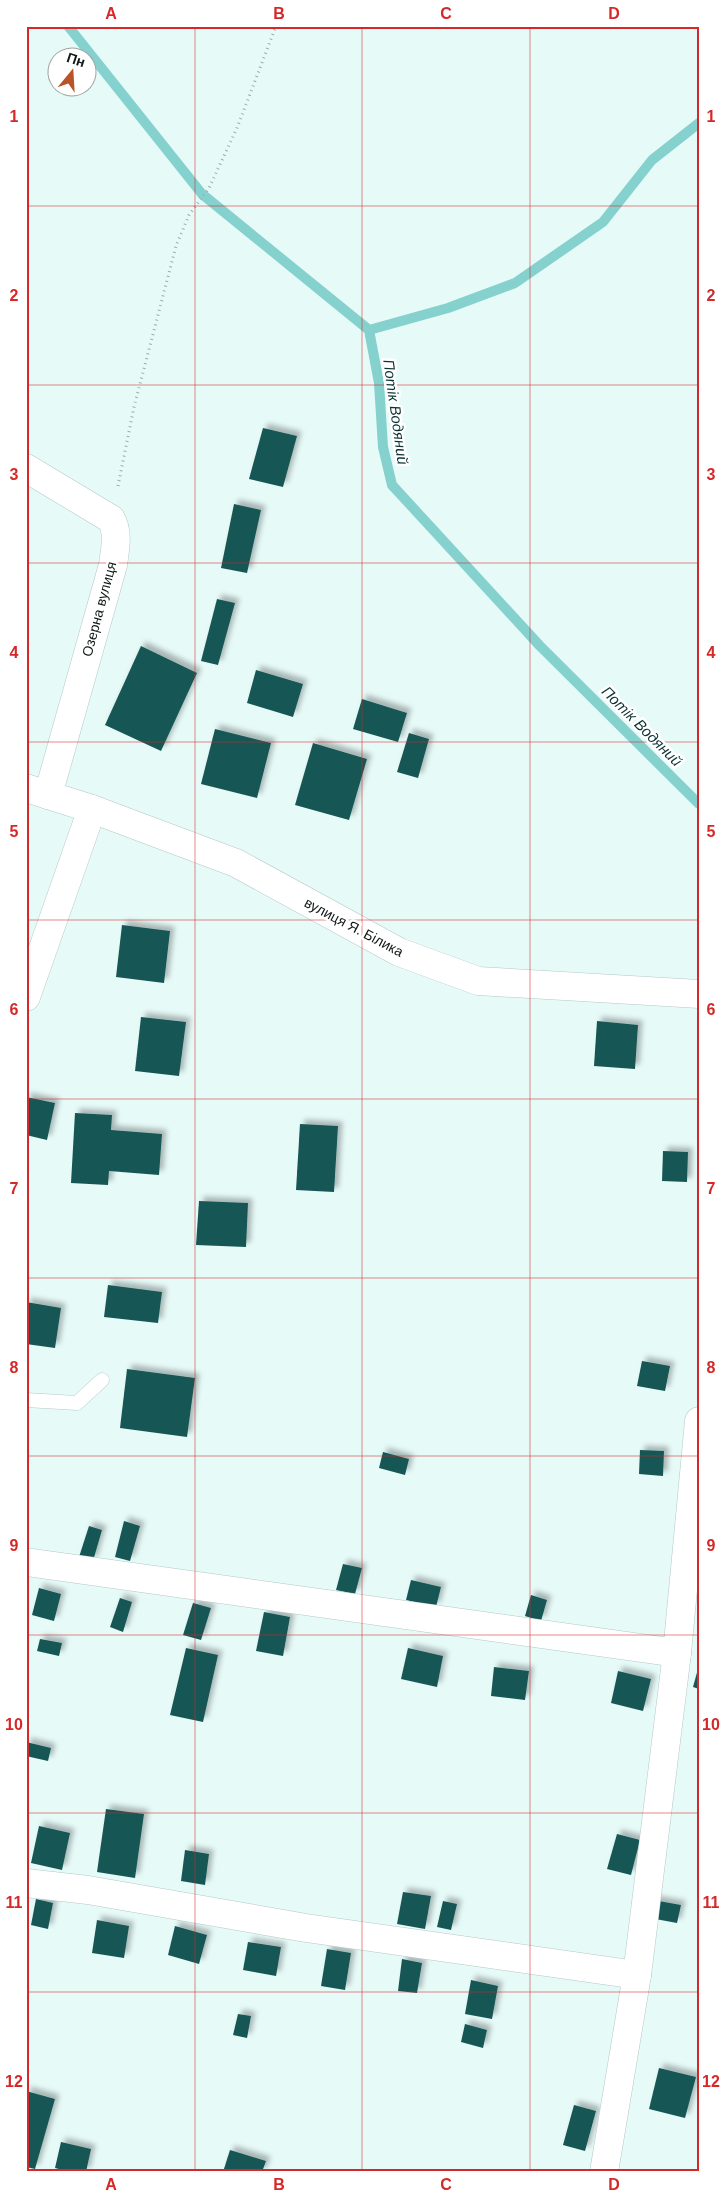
<svg xmlns="http://www.w3.org/2000/svg" width="725" height="2198" viewBox="0 0 725 2198" font-family="Helvetica,sans-serif">
  <style>
    .lines { fill: none; stroke-linecap: round; stroke-linejoin: round }
    .stream { stroke: #84d1ce; stroke-width: 10 }
    .building { fill: #185654; filter: url(#shadow) }
    .lane-casing { stroke: #b5c8c7; stroke-width: 15 }
    .street-casing { stroke: #b5c8c7; stroke-width: 29 }
    .path { stroke: #9dadab; stroke-width: 3; stroke-dasharray: 1 4; stroke-linecap: butt }
    .lane { stroke: #fff; stroke-width: 14 }
    .street { stroke: #fff; stroke-width: 28 }
    .grid { fill: none; stroke: #d62828; stroke-width: 1; stroke-opacity: 0.55 }
    .labels { text-anchor: middle; dominant-baseline: central; stroke-width: 5; stroke-linejoin: round; paint-order: stroke }
    .street-label { font-size: 14px; fill: #101716; stroke: #fff }
    .water-label { font-size: 15px; font-style: italic; fill: #0c3332; stroke: #fff }
    .neatline { fill: none; stroke: #d62828; stroke-width: 2 }
    .grid-label { font-size: 16px; text-anchor: middle; font-weight: bold; fill: #d62828 }
  </style>
  <defs>
    <filter id="shadow"><feDropShadow dx="4.5" dy="-4.5" stdDeviation="2.5" flood-color="#0004"/></filter>
  </defs>
  <rect width="100%" height="100%" fill="#e6faf8"/>
  <g class="lines">
    <!-- stream -->
    <g class="stream">
      <path d="M68,26L202,194L369,330L379,383L383,447L392,485L540,646L699,804"/>
      <path d="M369,330L448,308L515,283L603,222L652,160L699,123"/>
    </g>
  </g>
  <!-- building -->
  <g class="building">
    <path d="M263,428L297,436L283,487L249,479Z"/>
    <path d="M234,504L261,510L247,573L221,568Z"/>
    <path d="M217,599L235,603L218,665L201,661Z"/>
    <path d="M141,646L197,673L161,751L105,725Z"/>
    <path d="M256,670L303,684L293,717L247,703Z"/>
    <path d="M362,699L407,713L398,742L353,729Z"/>
    <path d="M215,729L271,743L257,798L201,784Z"/>
    <path d="M409,733L429,739L418,778L397,772Z"/>
    <path d="M313,743L367,759L349,820L295,805Z"/>
    <path d="M122,925L170,931L164,983L116,977Z"/>
    <path d="M141,1017L186,1022L179,1076L135,1071Z"/>
    <path d="M597,1021L638,1025L635,1069L594,1066Z"/>
    <path d="M26,1097L55,1103L47,1140L26,1135Z"/>
    <path d="M75,1113L112,1115L111,1130L162,1134L159,1175L109,1171L108,1185L71,1183Z"/>
    <path d="M300,1124L338,1126L334,1192L296,1190Z"/>
    <path d="M663,1151L688,1152L687,1182L662,1181Z"/>
    <path d="M199,1201L248,1203L246,1247L196,1245Z"/>
    <path d="M108,1285L162,1292L158,1323L104,1317Z"/>
    <path d="M26,1302L61,1308L55,1348L26,1344Z"/>
    <path d="M642,1361L670,1366L665,1391L637,1386Z"/>
    <path d="M127,1369L195,1378L187,1437L120,1428Z"/>
    <path d="M640,1450L664,1451L663,1476L639,1474Z"/>
    <path d="M383,1452L409,1459L405,1475L379,1468Z"/>
    <path d="M124,1521L140,1526L130,1561L115,1557Z"/>
    <path d="M89,1526L102,1530L93,1561L79,1557Z"/>
    <path d="M343,1564L362,1568L355,1594L336,1590Z"/>
    <path d="M411,1580L441,1587L436,1607L406,1600Z"/>
    <path d="M39,1588L61,1594L54,1621L32,1615Z"/>
    <path d="M531,1595L547,1600L541,1621L525,1616Z"/>
    <path d="M120,1598L132,1602L123,1632L110,1627Z"/>
    <path d="M193,1603L211,1608L201,1640L183,1635Z"/>
    <path d="M264,1612L290,1617L283,1656L256,1651Z"/>
    <path d="M40,1639L62,1643L59,1656L37,1651Z"/>
    <path d="M186,1648L218,1655L203,1722L170,1715Z"/>
    <path d="M408,1648L443,1656L437,1687L401,1679Z"/>
    <path d="M494,1667L529,1671L525,1700L491,1696Z"/>
    <path d="M698,1669H699V1689L693,1687Z"/>
    <path d="M618,1671L651,1679L643,1711L611,1703Z"/>
    <path d="M26,1742L51,1748L48,1761L26,1756Z"/>
    <path d="M106,1809L144,1814L135,1878L97,1872Z"/>
    <path d="M39,1826L70,1833L62,1870L31,1863Z"/>
    <path d="M617,1834L640,1840L631,1875L607,1869Z"/>
    <path d="M185,1850L209,1854L205,1885L181,1881Z"/>
    <path d="M403,1892L431,1896L425,1929L397,1924Z"/>
    <path d="M36,1899L53,1903L48,1929L31,1925Z"/>
    <path d="M653,1900L681,1905L677,1923L650,1918Z"/>
    <path d="M443,1901L457,1904L451,1930L437,1927Z"/>
    <path d="M97,1920L129,1926L124,1958L92,1953Z"/>
    <path d="M175,1926L207,1935L199,1964L168,1955Z"/>
    <path d="M248,1942L281,1947L276,1976L243,1970Z"/>
    <path d="M327,1949L351,1953L345,1990L321,1986Z"/>
    <path d="M402,1959L422,1963L417,1993L398,1991Z"/>
    <path d="M471,1980L498,1986L492,2019L465,2014Z"/>
    <path d="M238,2014L251,2016L247,2038L233,2035Z"/>
    <path d="M465,2024L487,2030L483,2048L461,2042Z"/>
    <path d="M659,2068L696,2077L685,2118L649,2109Z"/>
    <path d="M26,2091L55,2099L35,2169L26,2167Z"/>
    <path d="M574,2105L596,2111L585,2151L563,2145Z"/>
    <path d="M61,2142L91,2149L86,2172H70L55,2168Z"/>
    <path d="M230,2150L266,2161L262,2172H223Z"/>
  </g>
  <g class="lines">
    <!-- lane casing -->
    <g class="lane-casing">
      <path id="lane" d="M26,1400L77,1403L102,1380"/>
    </g>
    <!-- street casing -->
    <g class="street-casing">
      <g id="street">
        <path d="M26,468L111,519C119,533 115,549 113,565L48,795"/>
        <path d="M26,788L92,809L236,863L399,952L478,981L699,994"/>
        <path d="M26,997L92,809"/>
        <path d="M26,1562L677,1653"/>
        <path d="M26,1883L88,1890L306,1928L637,1975"/>
        <path d="M604,2172L637,1975L677,1653L699,1421"/>
      </g>
    </g>
    <!-- path -->
    <path class="path" d="M118,486L134,407L176,246L189,215L209,188L237,128L276,26"/>
    <!-- lane -->
    <use href="#lane" class="lane"/>
    <!-- street -->
    <use href="#street" class="street"/>
  </g>
  <!-- grid -->
  <path class="grid" d="M195,26V2172M362,26V2172M530,26V2172M26,206H699M26,385H699M26,563H699M26,742H699M26,920H699M26,1099H699M26,1278H699M26,1456H699M26,1635H699M26,1813H699M26,1992H699"/>
  <g class="labels">
    <!-- street labels -->
    <g class="street-label">
      <text transform="translate(99 609) rotate(-75)">Озерна вулиця</text>
      <text transform="translate(354 927) rotate(28)">вулиця Я. Білика</text>
    </g>
    <!-- water labels -->
    <g class="water-label">
      <text transform="translate(396 412) rotate(82)">Потік Водяний</text>
      <text transform="translate(642 726) rotate(45)">Потік Водяний</text>
    </g>
  </g>
  <!-- border -->
  <rect width="725" height="2198" fill="none" stroke="#ffffff" stroke-width="55"/>
  <!-- north arrow -->
  <g transform="translate(72 72) rotate(18)"><circle r="24" fill="#ffffff" stroke="#9fa2a2"/>
  <path d="M0-4L9 19L0 12L-9 19Z" fill="#ba5427"/>
  <text y="-8" font-size="14" font-weight="bold" text-anchor="middle" fill="#101716">Пн</text>
  </g>
  <rect x="28" y="28" width="670" height="2142" class="neatline"/>
  <g class="grid-label">
    <text x="111" y="19">A</text>
    <text x="279" y="19">B</text>
    <text x="446" y="19">C</text>
    <text x="614" y="19">D</text>
    <text x="14" y="122">1</text>
    <text x="711" y="122">1</text>
    <text x="14" y="301">2</text>
    <text x="711" y="301">2</text>
    <text x="14" y="480">3</text>
    <text x="711" y="480">3</text>
    <text x="14" y="658">4</text>
    <text x="711" y="658">4</text>
    <text x="14" y="837">5</text>
    <text x="711" y="837">5</text>
    <text x="14" y="1015">6</text>
    <text x="711" y="1015">6</text>
    <text x="14" y="1194">7</text>
    <text x="711" y="1194">7</text>
    <text x="14" y="1373">8</text>
    <text x="711" y="1373">8</text>
    <text x="14" y="1551">9</text>
    <text x="711" y="1551">9</text>
    <text x="14" y="1730">10</text>
    <text x="711" y="1730">10</text>
    <text x="14" y="1908">11</text>
    <text x="711" y="1908">11</text>
    <text x="14" y="2087">12</text>
    <text x="711" y="2087">12</text>
    <text x="111" y="2190">A</text>
    <text x="279" y="2190">B</text>
    <text x="446" y="2190">C</text>
    <text x="614" y="2190">D</text>
  </g>
</svg>
